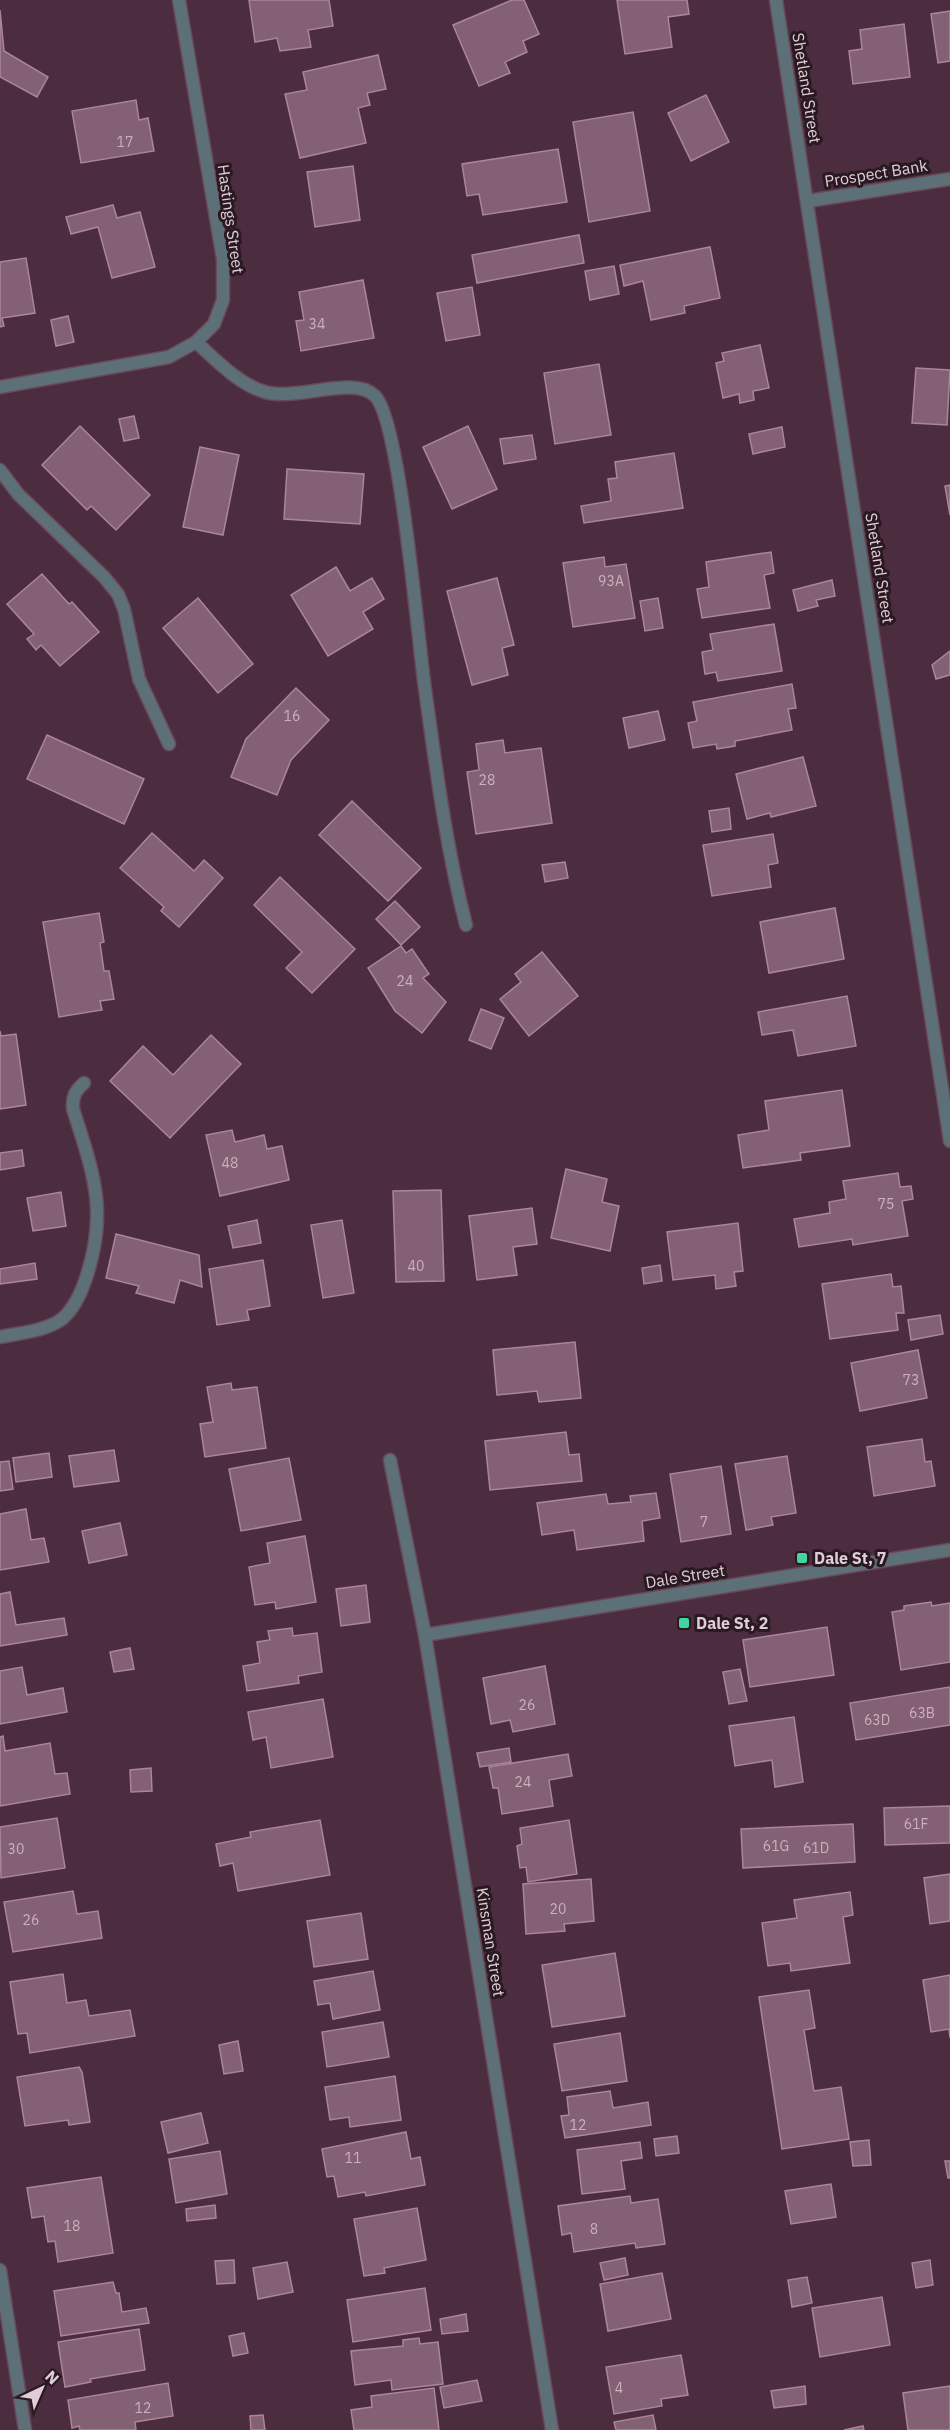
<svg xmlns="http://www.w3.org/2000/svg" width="950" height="2430" viewBox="0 0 950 2430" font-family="'IBM Plex Sans',sans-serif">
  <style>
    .building { fill: #846075; stroke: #ab859a; stroke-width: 1.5 }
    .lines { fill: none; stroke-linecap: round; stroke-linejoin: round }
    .service-casing { stroke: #67495a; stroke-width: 15 }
    .minor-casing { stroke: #67495a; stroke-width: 15 }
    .service { stroke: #5e7077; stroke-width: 12 }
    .minor { stroke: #5e7077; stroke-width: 12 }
    .poi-dot { fill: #44d49f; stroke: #291a22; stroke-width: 2 }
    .labels { text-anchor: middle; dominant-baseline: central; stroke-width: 6; stroke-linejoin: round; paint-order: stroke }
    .number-label { font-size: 14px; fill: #cab1be }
    .street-label { font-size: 16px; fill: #e1ccd7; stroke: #291a22 }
    .poi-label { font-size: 16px; font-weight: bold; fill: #e1ccd7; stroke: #291a22; text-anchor: start }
  </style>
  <rect width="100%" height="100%" fill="#4c2c3f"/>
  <!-- building -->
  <g class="building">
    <path d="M249,0H329L333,26L308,30L311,47L280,51L277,38L255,42Z"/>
    <path d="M512,0H524L539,34L523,41L527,52L505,62L510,73L479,86L453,25Z"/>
    <path d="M617,0H687L689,14L668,17L672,47L625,54Z"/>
    <path d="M0,10L4,51L48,77L37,97L0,77Z"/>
    <path d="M950,11V61L938,63L931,14Z"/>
    <path d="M904,24L910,77L853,84L849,51L862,49L860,30Z"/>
    <path d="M378,55L386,89L367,93L370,105L358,108L366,143L300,158L285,94L307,90L303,72Z"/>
    <path d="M706,95L729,142L691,161L668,113Z"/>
    <path d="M136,100L139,120L148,118L154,151L81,163L72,111Z"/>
    <path d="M633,112L650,211L589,222L573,122Z"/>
    <path d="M558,149L567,202L483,215L479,194L467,196L462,164Z"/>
    <path d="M353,166L360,220L315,227L307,172Z"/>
    <path d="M113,205L117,218L140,212L155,267L112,278L98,227L71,234L66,217Z"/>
    <path d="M579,235L584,263L477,283L472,255Z"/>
    <path d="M710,247L720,298L684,306L685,313L651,320L643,281L624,286L620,265Z"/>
    <path d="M26,258L35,313L2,318L4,326L0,327V262Z"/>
    <path d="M614,266L619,294L590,300L585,271Z"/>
    <path d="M363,280L374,338L301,351L296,321L304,320L299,292Z"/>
    <path d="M472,287L480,335L446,341L437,293Z"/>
    <path d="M68,316L74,342L56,346L51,320Z"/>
    <path d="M760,345L769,388L753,391L754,400L740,403L739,394L723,398L716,363L724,361L722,353Z"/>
    <path d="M599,364L611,435L555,444L544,373Z"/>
    <path d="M916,368L950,370L947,425L912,423Z"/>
    <path d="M134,416L139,438L124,441L119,419Z"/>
    <path d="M80,426L150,495L116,530L91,506L87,510L42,465Z"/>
    <path d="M468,426L497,489L452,509L423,447Z"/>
    <path d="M782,427L785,447L753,454L749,434Z"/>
    <path d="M532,435L536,459L504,464L500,439Z"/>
    <path d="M200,447L239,455L223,535L183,527Z"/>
    <path d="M674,453L683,508L584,523L581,506L611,501L608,479L617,478L615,462Z"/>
    <path d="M287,469L364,474L360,524L284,519Z"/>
    <path d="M950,485V515L945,486Z"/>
    <path d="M771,552L774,573L764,575L770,608L702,618L697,589L709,587L706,562Z"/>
    <path d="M604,557L605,567L626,564L635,618L573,627L563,563Z"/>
    <path d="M336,567L350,591L372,578L384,599L363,612L373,629L328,656L291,595Z"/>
    <path d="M42,574L69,604L72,602L99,632L60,666L41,645L36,650L27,639L34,634L7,604Z"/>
    <path d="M497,578L514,645L502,648L508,675L472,685L447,591Z"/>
    <path d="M832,580L835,596L816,600L818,606L798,611L793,590Z"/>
    <path d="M198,598L253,664L218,693L163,628Z"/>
    <path d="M658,598L663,628L645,631L640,601Z"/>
    <path d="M774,624L782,671L718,681L716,672L705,674L702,652L713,650L710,634Z"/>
    <path d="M950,651V675L936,679L932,665Z"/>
    <path d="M792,684L796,708L788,709L792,730L735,741V746L717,749L716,744L693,748L688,723L697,721L693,702Z"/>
    <path d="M296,688L329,720L291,760L277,795L231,777L246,739Z"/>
    <path d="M658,711L665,740L629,748L623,718Z"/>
    <path d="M47,735L144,779L124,824L27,779Z"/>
    <path d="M503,740L505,753L541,748L552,823L476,834L467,772L479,770L476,744Z"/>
    <path d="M803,757L816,806L771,817L770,813L747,819L736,774Z"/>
    <path d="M352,801L421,868L388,901L319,835Z"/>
    <path d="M729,808L731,829L712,832L709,811Z"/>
    <path d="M152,833L194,871L204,860L223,878L179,927L161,911L164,907L120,868Z"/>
    <path d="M773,834L778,863L768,865L771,887L712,896L703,845Z"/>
    <path d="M565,862L568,878L545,882L542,865Z"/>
    <path d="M280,877L355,949L312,993L286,968L302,952L254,905Z"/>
    <path d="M395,901L420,927L401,945L376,919Z"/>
    <path d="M835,908L844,959L769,973L760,922Z"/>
    <path d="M99,913L104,942L100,943L104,971H109L114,999L100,1001L102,1010L59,1017L43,922Z"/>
    <path d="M401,946L406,953L412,949L429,974L423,978L446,1002L422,1033L395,1011L368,968Z"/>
    <path d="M542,952L578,996L529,1036L500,999L521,982L515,974Z"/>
    <path d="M847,996L856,1046L798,1056L793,1030L762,1035L758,1012Z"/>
    <path d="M481,1009L504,1018L491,1049L469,1040Z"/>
    <path d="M0,1031L1,1036L16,1034L26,1105L0,1109Z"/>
    <path d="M211,1035L241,1064L170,1138L110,1081L143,1046L173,1075Z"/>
    <path d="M842,1090L850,1146L800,1153L801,1160L743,1168L738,1135L769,1130L765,1101Z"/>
    <path d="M232,1130L235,1142L264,1135L267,1149L282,1146L289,1180L220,1196L206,1135Z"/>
    <path d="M22,1150L24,1166L0,1170V1153Z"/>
    <path d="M566,1169L607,1179L602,1202L619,1206L610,1251L551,1238Z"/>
    <path d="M898,1173L900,1187L911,1186L913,1199L902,1201L908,1236L853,1245L852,1239L799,1247L794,1219L830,1213L829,1202L846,1199L843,1181Z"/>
    <path d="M441,1190L444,1281L396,1282L393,1191Z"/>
    <path d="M61,1192L66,1226L33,1231L27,1198Z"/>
    <path d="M532,1208L537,1244L513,1247L517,1275L477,1280L469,1216Z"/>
    <path d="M257,1220L261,1243L233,1248L228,1226Z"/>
    <path d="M342,1220L354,1293L323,1298L311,1225Z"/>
    <path d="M738,1223L743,1271L734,1272L736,1286L716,1289L715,1275L673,1280L667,1232Z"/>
    <path d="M116,1234L199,1255L202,1287L180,1280L174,1303L136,1293L139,1286L106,1278Z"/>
    <path d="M263,1260L270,1306L247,1310L249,1320L217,1325L209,1269Z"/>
    <path d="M35,1263L37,1279L0,1284V1269Z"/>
    <path d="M660,1265L662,1281L644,1284L642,1268Z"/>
    <path d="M891,1274L893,1287L901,1286L904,1313H896L898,1330L830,1339L822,1284Z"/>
    <path d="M940,1315L943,1334L911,1340L908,1320Z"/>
    <path d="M575,1342L581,1398L539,1402L537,1391L497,1395L493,1350Z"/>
    <path d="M918,1350L927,1398L860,1411L851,1363Z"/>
    <path d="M231,1383L232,1390L257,1387L266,1448L205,1457L200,1424L213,1422L207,1387Z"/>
    <path d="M566,1432L569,1455L579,1454L582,1481L490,1490L485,1441Z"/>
    <path d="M922,1439L925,1462L931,1461L935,1486L874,1496L867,1447Z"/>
    <path d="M114,1450L119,1481L74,1487L69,1456Z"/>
    <path d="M49,1453L52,1477L16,1482L13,1458Z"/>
    <path d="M787,1456L796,1513L771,1517L773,1525L746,1530L735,1464Z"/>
    <path d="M289,1458L301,1520L241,1531L229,1469Z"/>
    <path d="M9,1461L13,1489L0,1491V1462Z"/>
    <path d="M721,1466L731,1534L681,1542L670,1474Z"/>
    <path d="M656,1493L660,1518L642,1521L644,1541L577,1550L574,1530L542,1535L537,1503L606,1494L608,1504L631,1502L630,1496Z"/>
    <path d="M26,1509L31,1540L44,1538L49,1562L0,1570V1514Z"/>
    <path d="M120,1523L127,1555L89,1563L82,1531Z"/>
    <path d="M305,1536L316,1602L276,1609L275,1602L255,1605L249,1567L270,1563L267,1543Z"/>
    <path d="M366,1585L370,1622L341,1626L336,1589Z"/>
    <path d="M10,1592L16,1625L64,1618L67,1635L0,1646V1594Z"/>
    <path d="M931,1602L932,1606L950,1603V1662L901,1670L892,1612L904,1610V1606Z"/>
    <path d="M827,1627L834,1675L750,1687L743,1640Z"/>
    <path d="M292,1628L293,1636L317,1633L322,1672L298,1676L299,1683L247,1691L243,1666L260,1663L257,1642L270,1640L268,1631Z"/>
    <path d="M130,1648L134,1669L114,1672L110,1652Z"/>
    <path d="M545,1666L555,1724L513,1732L510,1720L491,1724L483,1678Z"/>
    <path d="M22,1667L27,1695L63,1688L67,1712L0,1724V1671Z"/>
    <path d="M740,1669L747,1701L729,1704L723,1672Z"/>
    <path d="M950,1687V1725L856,1740L850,1703Z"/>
    <path d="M323,1699L333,1757L271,1768L266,1737L253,1740L248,1712Z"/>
    <path d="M794,1717L803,1782L775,1787L772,1760L735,1766L729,1726Z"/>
    <path d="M3,1736L5,1751L50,1743L55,1774L67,1773L70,1794L0,1806V1737Z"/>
    <path d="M509,1748L511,1762L480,1767L477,1753Z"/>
    <path d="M568,1754L572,1776L549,1780L553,1806L502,1814L498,1788H493L489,1767Z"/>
    <path d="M151,1768L152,1791L131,1792L130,1770Z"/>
    <path d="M950,1806V1843L885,1845L884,1808Z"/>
    <path d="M57,1818L65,1868L1,1878L0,1827Z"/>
    <path d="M320,1820L330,1875L238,1891L233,1863L220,1866L216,1844L251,1837L250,1832Z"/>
    <path d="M569,1820L577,1874L528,1882L526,1867L520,1868L517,1846L522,1844L520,1828Z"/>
    <path d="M853,1824L855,1862L743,1868L741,1829Z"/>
    <path d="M950,1874V1921L930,1924L924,1878Z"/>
    <path d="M591,1879L594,1921L564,1924L565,1931L526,1934L523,1884Z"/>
    <path d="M73,1891L77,1914L98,1911L102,1938L13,1952L4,1902Z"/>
    <path d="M850,1892L853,1915L843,1917L850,1963L791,1971L790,1963L768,1966L762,1923L797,1918L794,1900Z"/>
    <path d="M361,1913L368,1959L314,1967L307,1921Z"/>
    <path d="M615,1953L625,2016L552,2027L542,1965Z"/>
    <path d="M373,1971L380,2010L333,2019L330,2003L318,2005L314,1981Z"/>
    <path d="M63,1974L67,2003L86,2000L89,2016L130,2010L135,2036L30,2053L27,2033L18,2034L10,1982Z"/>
    <path d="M950,1975V2038L949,2029L931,2032L923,1980Z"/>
    <path d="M809,1990L815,2028L804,2030L814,2091L841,2087L849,2139L782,2149L759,1997Z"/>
    <path d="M383,2022L389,2057L327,2067L322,2032Z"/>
    <path d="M620,2033L627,2081L562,2091L554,2044Z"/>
    <path d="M238,2041L243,2071L224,2074L219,2045Z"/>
    <path d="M79,2067L82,2072L90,2122L69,2125L68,2120L25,2126L17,2077Z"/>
    <path d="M395,2076L401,2120L350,2127L349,2117L330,2120L325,2087Z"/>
    <path d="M610,2091L613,2108L648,2102L651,2125L565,2138L561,2116L569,2115L567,2097Z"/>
    <path d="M201,2113L208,2143L168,2153L161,2122Z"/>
    <path d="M406,2132L411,2159L420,2157L425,2185L366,2196L365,2192L338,2197L334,2176L327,2177L322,2149Z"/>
    <path d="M677,2136L679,2153L656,2156L654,2139Z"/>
    <path d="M869,2140L871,2165L853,2166L850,2142Z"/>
    <path d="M640,2142L642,2158L621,2161L625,2189L582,2194L577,2150Z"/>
    <path d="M220,2151L227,2194L176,2203L169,2159Z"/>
    <path d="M945,2161H950V2178H948Z"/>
    <path d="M101,2177L113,2253L58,2262L55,2241L48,2242L44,2216L32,2218L27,2188Z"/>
    <path d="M831,2184L836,2217L791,2224L785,2191Z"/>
    <path d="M630,2196L631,2203L658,2199L665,2244L636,2248L635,2243L574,2252L571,2233L562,2235L558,2206Z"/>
    <path d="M215,2205L216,2218L187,2221L186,2209Z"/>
    <path d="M417,2208L426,2260L384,2268L385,2273L364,2276L354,2219Z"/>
    <path d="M625,2258L628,2275L604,2280L600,2263Z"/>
    <path d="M234,2260L235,2283L217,2284L215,2261Z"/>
    <path d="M930,2260L933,2285L916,2288L912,2263Z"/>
    <path d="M287,2262L293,2292L258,2299L253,2268Z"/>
    <path d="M662,2273L671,2319L608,2331L600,2284Z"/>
    <path d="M807,2277L812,2303L792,2307L788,2280Z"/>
    <path d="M113,2282L116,2293H119L122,2312L146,2308L149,2323L61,2336L54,2291Z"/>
    <path d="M425,2288L431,2330L353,2342L347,2300Z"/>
    <path d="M882,2297L890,2345L820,2357L812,2308Z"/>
    <path d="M466,2314L468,2331L442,2334L440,2319Z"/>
    <path d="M139,2329L145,2370L90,2379L91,2382L65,2387L58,2342Z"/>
    <path d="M244,2333L248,2353L233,2356L229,2336Z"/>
    <path d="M419,2338L420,2344L438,2342L443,2384L392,2390L391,2380L355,2385L351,2351L403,2346V2340Z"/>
    <path d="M681,2355L688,2395L661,2399L662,2406L614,2414L606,2367Z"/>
    <path d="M477,2380L482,2401L444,2408L440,2387Z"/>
    <path d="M168,2383L173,2416L135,2422L136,2430H80L79,2426L72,2428L68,2400Z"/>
    <path d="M805,2386L806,2404L774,2408L771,2391Z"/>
    <path d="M950,2386V2430H908L903,2393Z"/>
    <path d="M434,2388L439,2430H354L351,2410L372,2407L371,2396Z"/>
    <path d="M263,2415L265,2430H251L250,2416Z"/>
    <path d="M653,2415L656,2430H616L614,2422Z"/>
    <path d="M863,2426L864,2430H844Z"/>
  </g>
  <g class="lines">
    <!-- service casing -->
    <g class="service-casing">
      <g id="service">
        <path d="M196,342C216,360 238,384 265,392C297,401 354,375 375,396C400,420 418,641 425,689C436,768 446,847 466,925"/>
        <path d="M0,470L18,494L104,577L118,594L124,609L139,679L169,744"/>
        <path d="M0,1337C19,1333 46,1331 62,1319C75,1308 82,1291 87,1275C108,1210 93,1172 73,1109C72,1097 75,1091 84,1083"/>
      </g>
    </g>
    <!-- minor casing -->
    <g class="minor-casing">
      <g id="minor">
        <path d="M776,0L950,1141"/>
        <path d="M808,201L950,179"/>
        <path d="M0,387L169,357L196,342L214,324L223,300V259L179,0"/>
        <path d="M390,1460L425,1635L552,2430"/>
        <path d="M425,1635L950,1550"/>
        <path d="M0,2270L25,2430"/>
      </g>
    </g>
    <!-- service -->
    <use href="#service" class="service"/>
    <!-- minor -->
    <use href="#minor" class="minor"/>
  </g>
  <!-- markers -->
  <g class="poi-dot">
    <rect x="796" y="1552" width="12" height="12" rx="3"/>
    <rect x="678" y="1617" width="12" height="12" rx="3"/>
  </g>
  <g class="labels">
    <!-- number labels -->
    <g class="number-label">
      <text x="125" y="142">17</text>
      <text x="317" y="324">34</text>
      <text x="611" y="581">93A</text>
      <text x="292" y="716">16</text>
      <text x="487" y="780">28</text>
      <text x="405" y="981">24</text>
      <text x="230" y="1163">48</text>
      <text x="886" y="1204">75</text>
      <text x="416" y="1266">40</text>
      <text x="911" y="1380">73</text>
      <text x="704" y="1522">7</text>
      <text x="527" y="1705">26</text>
      <text x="922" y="1713">63B</text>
      <text x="877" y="1720">63D</text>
      <text x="523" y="1782">24</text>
      <text x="916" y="1824">61F</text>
      <text x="776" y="1846">61G</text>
      <text x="816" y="1848">61D</text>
      <text x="16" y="1849">30</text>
      <text x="558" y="1909">20</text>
      <text x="31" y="1920">26</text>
      <text x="578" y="2125">12</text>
      <text x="353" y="2158">11</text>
      <text x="72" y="2226">18</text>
      <text x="594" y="2229">8</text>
      <text x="619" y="2388">4</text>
      <text x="143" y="2408">12</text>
    </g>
    <!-- street labels -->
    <g class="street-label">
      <text transform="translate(807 88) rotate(81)">Shetland Street</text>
      <text transform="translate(876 173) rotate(-9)">Prospect Bank</text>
      <text transform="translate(231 219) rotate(82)">Hastings Street</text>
      <text transform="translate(880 568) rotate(81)">Shetland Street</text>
      <text transform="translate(685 1576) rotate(-9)">Dale Street</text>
      <text transform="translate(491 1942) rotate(81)">Kinsman Street</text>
    </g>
    <!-- poi labels -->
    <g class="poi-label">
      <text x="814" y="1558">Dale St, 7</text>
      <text x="696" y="1623">Dale St, 2</text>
    </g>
  </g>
  <!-- north arrow -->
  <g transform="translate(42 2388) rotate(44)" stroke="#291a22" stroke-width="4.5" paint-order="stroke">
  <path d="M0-4.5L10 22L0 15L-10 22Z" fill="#e1ccd7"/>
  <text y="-9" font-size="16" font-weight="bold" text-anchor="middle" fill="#e1ccd7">N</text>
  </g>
</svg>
